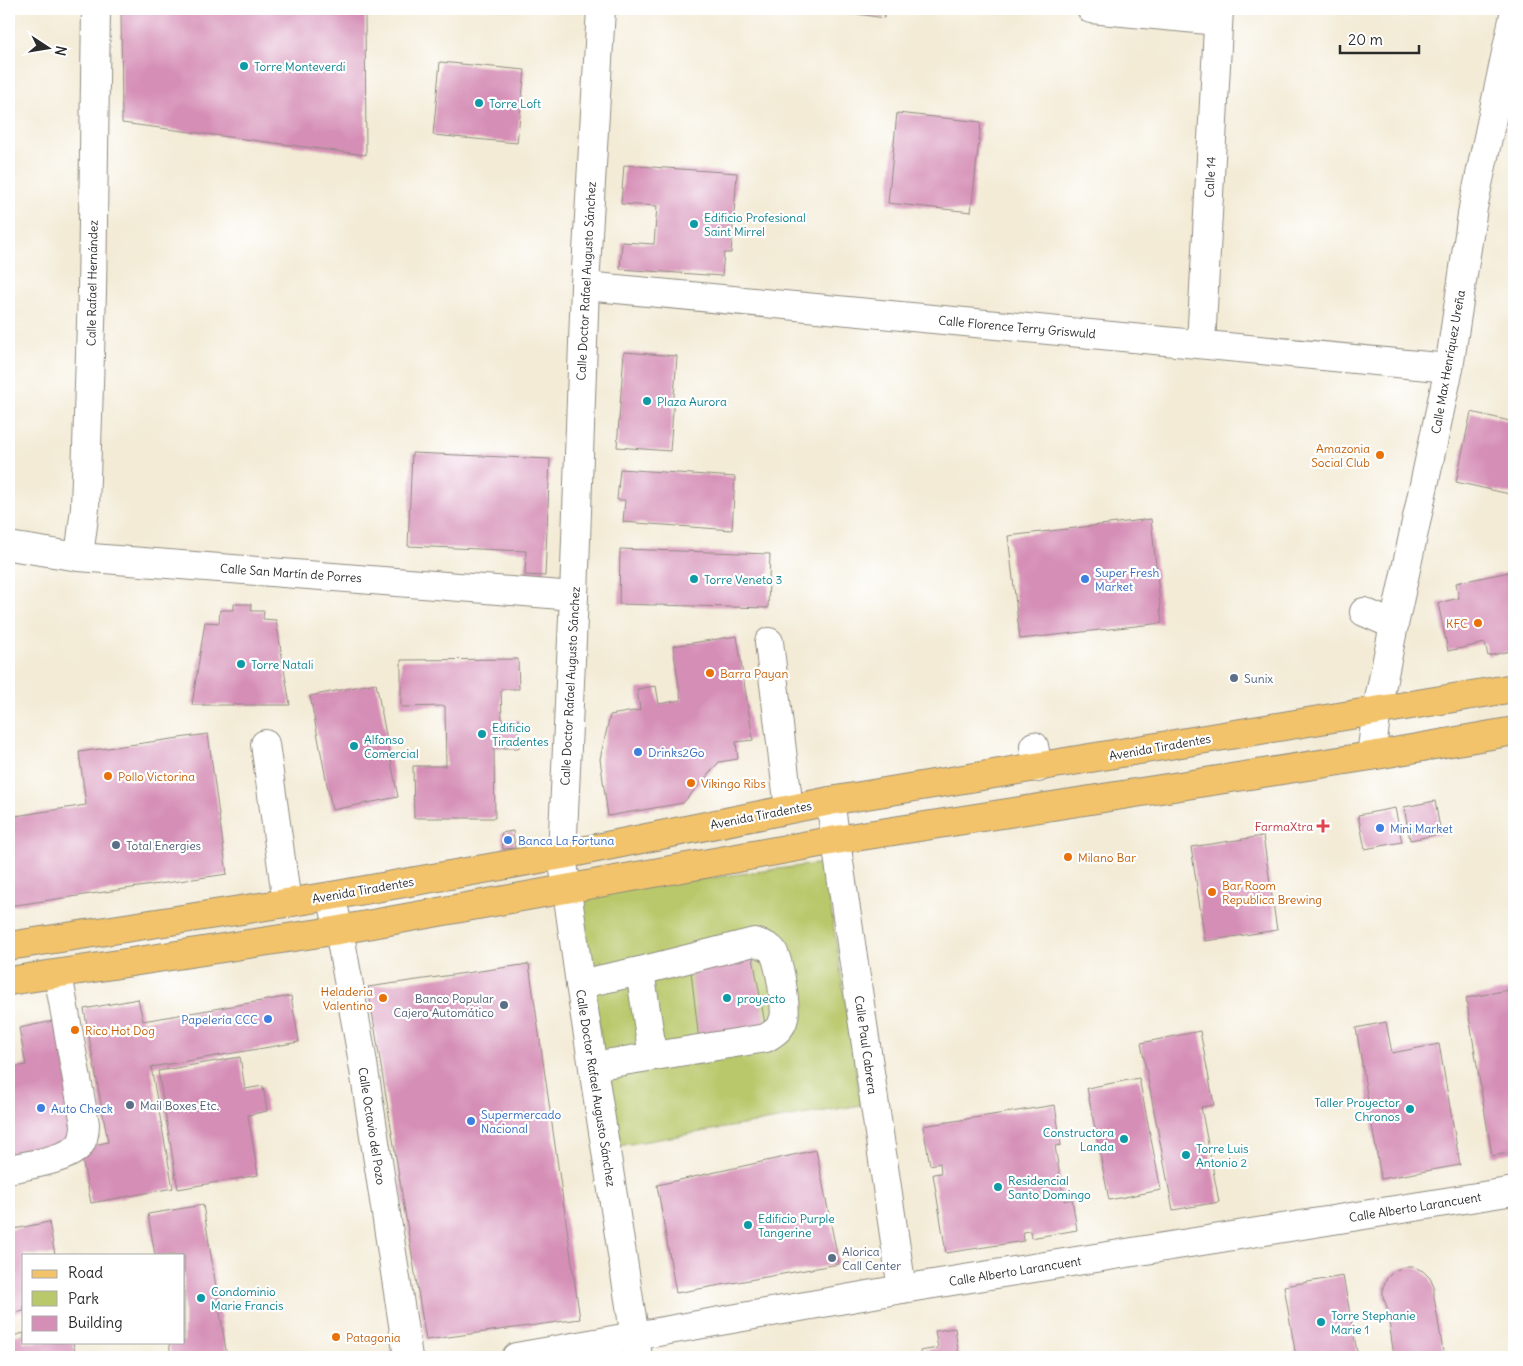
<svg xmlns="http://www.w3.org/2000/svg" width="1523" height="1366" viewBox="0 0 1523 1366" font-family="Delius,sans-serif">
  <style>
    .green { fill: #b9c86a; stroke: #727a4a }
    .building { fill: #d58eb6 }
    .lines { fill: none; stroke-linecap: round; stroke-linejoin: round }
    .minor-casing { stroke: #8f8b80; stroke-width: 30 }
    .major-casing { stroke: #8f8b80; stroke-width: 30 }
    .minor { stroke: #fff; stroke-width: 28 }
    .major { stroke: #f2c36a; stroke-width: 28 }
    .culture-dot { fill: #0f9aa8; stroke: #fff; stroke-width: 2 }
    .food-dot { fill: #e8710a; stroke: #fff; stroke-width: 2 }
    .shop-dot { fill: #3f7fe0; stroke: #fff; stroke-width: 2 }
    .service-dot { fill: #5c6f8a; stroke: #fff; stroke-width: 2 }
    .health-dot { fill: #e0444e; stroke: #fff; stroke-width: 2 }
    .labels { text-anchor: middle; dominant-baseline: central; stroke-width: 4.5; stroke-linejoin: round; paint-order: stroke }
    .culture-label { font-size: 12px; fill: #0d838f; stroke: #fff; text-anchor: start }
    .street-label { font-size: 12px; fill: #2b2b2b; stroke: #fff }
    .food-label { font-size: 12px; fill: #c56008; stroke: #fff; text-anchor: start }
    .shop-label { font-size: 12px; fill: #366cbe; stroke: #fff; text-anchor: start }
    .service-label { font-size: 12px; fill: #4e5e75; stroke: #fff; text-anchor: start }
    .health-label { font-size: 12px; fill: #be3a42; stroke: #fff; text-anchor: end }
  </style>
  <rect width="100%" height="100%" fill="#fff"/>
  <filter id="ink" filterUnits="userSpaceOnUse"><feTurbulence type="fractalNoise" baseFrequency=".02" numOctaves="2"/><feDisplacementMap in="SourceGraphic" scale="10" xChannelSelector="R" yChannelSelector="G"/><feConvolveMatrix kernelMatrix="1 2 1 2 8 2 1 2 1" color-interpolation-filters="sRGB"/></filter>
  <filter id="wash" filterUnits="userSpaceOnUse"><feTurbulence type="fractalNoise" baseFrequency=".0096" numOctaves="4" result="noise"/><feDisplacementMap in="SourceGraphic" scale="20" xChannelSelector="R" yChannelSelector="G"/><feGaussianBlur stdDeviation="1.12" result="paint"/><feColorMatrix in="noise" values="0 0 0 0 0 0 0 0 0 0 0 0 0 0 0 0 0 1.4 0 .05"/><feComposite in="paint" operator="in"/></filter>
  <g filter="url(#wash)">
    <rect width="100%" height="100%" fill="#f3ebd6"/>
    <!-- green -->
    <path class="green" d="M824,863L861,1105L618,1146L578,895Z"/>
    <g id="blocks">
      <!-- building -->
      <g class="building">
        <path d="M121,9H365L366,155L122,123Z"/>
        <path d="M825,9H885L884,18Z"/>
        <path d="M440,62L525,70L517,143L433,135Z"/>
        <path d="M897,113L981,122L971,212L888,203Z"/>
        <path d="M624,165L737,173L731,253H724L722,276L620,269L622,242L654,244L657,206L621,204Z"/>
        <path d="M624,352L677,356L670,451L617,447Z"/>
        <path d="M1471,412L1514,422V495L1456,482Z"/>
        <path d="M412,453L550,459L545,576L525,575L526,551L408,546Z"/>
        <path d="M620,469L735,477L732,530L623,522L625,500H617Z"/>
        <path d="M1151,519L1162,623L1020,639L1008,536Z"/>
        <path d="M620,549L770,554L768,608L619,604Z"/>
        <path d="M1514,571V650L1488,656L1485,643L1448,651L1438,603L1459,598L1456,583Z"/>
        <path d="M234,604H251V611H264L263,619L276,620L290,705H192L205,622L219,623L220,610H234Z"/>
        <path d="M737,636L753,740L736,742L738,759L719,762L683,803L608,816L600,759L610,715L640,710L637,689L656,686L659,704L681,700L673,646Z"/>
        <path d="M518,659L519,689H501L502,721L519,720V748H494L495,818H414L413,766H446L445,706L401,707V660Z"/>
        <path d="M376,683L398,797L332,810L310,696Z"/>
        <path d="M208,734L227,874L9,906V817L86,805L79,752Z"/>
        <path d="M1435,801L1441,834L1410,840L1404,807Z"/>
        <path d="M1395,808L1402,842L1365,849L1358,815Z"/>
        <path d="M513,831L515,848L503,849L501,833Z"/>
        <path d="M1263,836L1277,930L1205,941L1191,847Z"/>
        <path d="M752,952L765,1024L699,1040L691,972Z"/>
        <path d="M529,964L580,1319L426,1340L368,987Z"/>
        <path d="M1514,989V1152L1492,1156L1466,998Z"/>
        <path d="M291,996L299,1042L151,1067L173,1188L91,1203L80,1148L108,1142L84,1009L138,999L143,1021Z"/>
        <path d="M58,1020L80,1148L9,1160V1068L26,1065L19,1028Z"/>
        <path d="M1386,1022L1392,1053L1439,1044L1460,1165L1381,1179L1356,1028Z"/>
        <path d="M1200,1031L1214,1105L1201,1107L1219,1202L1173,1210L1141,1043Z"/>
        <path d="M240,1057L245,1089L263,1086L267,1111L248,1115L258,1175L178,1189L158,1071Z"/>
        <path d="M1139,1078L1161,1190L1109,1200L1087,1088Z"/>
        <path d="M1055,1105L1061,1145L1055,1146L1064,1201L1072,1199L1077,1230L1031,1238L1030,1231L1023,1232L1024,1241L946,1253L933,1174L941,1173L940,1163L930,1165L923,1126Z"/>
        <path d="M816,1150L839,1264L676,1293L657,1185Z"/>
        <path d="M203,1205L227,1357H171L169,1342H184V1255H155L148,1214Z"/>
        <path d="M49,1222L55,1255H24V1311L9,1314V1230Z"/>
        <path d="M1404,1267H1414L1423,1271L1430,1278L1434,1287V1297L1444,1357H1394L1387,1307L1383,1297V1287L1387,1278L1394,1271Z"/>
        <path d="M1343,1276L1358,1357H1296L1284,1286Z"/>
        <path d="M955,1328L959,1357H921L920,1351L938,1348L935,1331Z"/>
        <path d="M24,1333V1342H73L76,1357H17L13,1336Z"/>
      </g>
    </g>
  </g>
  <g filter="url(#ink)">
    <use href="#blocks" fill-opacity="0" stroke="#8f8b80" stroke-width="1"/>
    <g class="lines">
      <!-- minor casing -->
      <g class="minor-casing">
        <g id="minor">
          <path d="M601,9L585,286L574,596L562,855L580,984L638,1357"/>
          <path d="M1091,9L1218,21"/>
          <path d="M585,286L1449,368"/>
          <path d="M1201,344L1219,9"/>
          <path d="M9,546L79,557L574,596"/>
          <path d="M79,557L85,508L92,292L96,9"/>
          <path d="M1364,612L1394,625"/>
          <path d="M769,642L789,809"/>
          <path d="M265,744L287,903"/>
          <path d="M1034,746L1038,768"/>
          <path d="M1371,756L1377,709L1394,625L1449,368L1473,208L1514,15"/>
          <path d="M830,801L902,1289"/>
          <path d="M331,896L339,930L362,1057L408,1357"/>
          <path d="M640,971L653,1056"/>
          <path d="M580,984L640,971L754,942C760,944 767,945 772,950C779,957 787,1008 784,1018C782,1028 774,1033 766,1038L593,1066"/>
          <path d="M9,1169C27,1165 67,1160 79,1146C84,1140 85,1131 85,1124L58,974"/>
          <path d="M516,1357L902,1289L1514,1191"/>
        </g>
      </g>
      <!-- major casing -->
      <g class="major-casing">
        <g id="major">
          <path d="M9,946L331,896L562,855L830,801L1514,688"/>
          <path d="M9,981L339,930L836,840L1371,756L1514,731"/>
        </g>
      </g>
      <!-- minor -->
      <use href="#minor" class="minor"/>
      <!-- major -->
      <use href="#major" class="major"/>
    </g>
  </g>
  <!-- markers -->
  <g class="culture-dot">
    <circle cx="244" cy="66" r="5"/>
    <circle cx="479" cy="103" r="5"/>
    <circle cx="694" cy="224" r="5"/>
    <circle cx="647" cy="401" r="5"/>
    <circle cx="694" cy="579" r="5"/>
    <circle cx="241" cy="664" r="5"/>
    <circle cx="482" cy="734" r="5"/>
    <circle cx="354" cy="746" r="5"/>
    <circle cx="727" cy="998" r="5"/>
    <circle cx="1410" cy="1109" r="5"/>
    <circle cx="1124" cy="1139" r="5"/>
    <circle cx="1186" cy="1155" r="5"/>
    <circle cx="998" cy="1187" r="5"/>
    <circle cx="748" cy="1225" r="5"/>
    <circle cx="201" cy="1298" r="5"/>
    <circle cx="1321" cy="1322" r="5"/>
  </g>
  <g class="food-dot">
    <circle cx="1380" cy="455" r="5"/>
    <circle cx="1478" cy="623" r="5"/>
    <circle cx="710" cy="673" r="5"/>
    <circle cx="108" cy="776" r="5"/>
    <circle cx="691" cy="783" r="5"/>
    <circle cx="1068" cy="857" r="5"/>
    <circle cx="1212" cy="892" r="5"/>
    <circle cx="383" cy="998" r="5"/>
    <circle cx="75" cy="1030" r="5"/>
    <circle cx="336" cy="1337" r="5"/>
  </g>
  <g class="shop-dot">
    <circle cx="1085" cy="579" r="5"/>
    <circle cx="638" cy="752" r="5"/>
    <circle cx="1380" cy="828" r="5"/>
    <circle cx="508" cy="840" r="5"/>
    <circle cx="268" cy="1019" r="5"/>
    <circle cx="41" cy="1108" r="5"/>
    <circle cx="471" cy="1121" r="5"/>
  </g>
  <g class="service-dot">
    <circle cx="1234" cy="678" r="5"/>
    <circle cx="116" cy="845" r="5"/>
    <circle cx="504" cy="1005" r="5"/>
    <circle cx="130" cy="1105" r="5"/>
    <circle cx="832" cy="1258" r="5"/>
  </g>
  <path class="health-dot" d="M1320.5 818.5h5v5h5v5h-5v5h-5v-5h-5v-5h5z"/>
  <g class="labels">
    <!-- culture labels -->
    <g class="culture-label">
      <text x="254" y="66">Torre Monteverdi</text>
      <text x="489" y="103">Torre Loft</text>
      <text x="704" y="217">Edificio Profesional<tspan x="704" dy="14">Saint Mirrel</tspan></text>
      <text x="657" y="401">Plaza Aurora</text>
      <text x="704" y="579">Torre Veneto 3</text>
      <text x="251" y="664">Torre Natali</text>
      <text x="492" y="727">Edificio<tspan x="492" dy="14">Tiradentes</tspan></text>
      <text x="364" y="739">Alfonso<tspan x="364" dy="14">Comercial</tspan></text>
      <text x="737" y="998">proyecto</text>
      <text x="1400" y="1102" text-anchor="end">Taller Proyector<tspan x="1400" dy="14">Chronos</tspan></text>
      <text x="1114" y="1132" text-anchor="end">Constructora<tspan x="1114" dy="14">Landa</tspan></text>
      <text x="1196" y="1148">Torre Luis<tspan x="1196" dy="14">Antonio 2</tspan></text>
      <text x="1008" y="1180">Residencial<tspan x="1008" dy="14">Santo Domingo</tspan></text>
      <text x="758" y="1218">Edificio Purple<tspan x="758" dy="14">Tangerine</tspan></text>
      <text x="211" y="1291">Condominio<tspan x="211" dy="14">Marie Francis</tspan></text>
      <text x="1331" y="1315">Torre Stephanie<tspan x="1331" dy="14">Marie 1</tspan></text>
    </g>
    <!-- street labels -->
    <g class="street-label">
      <text transform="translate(1210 177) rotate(-87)">Calle 14</text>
      <text transform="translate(586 281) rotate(-87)">Calle Doctor Rafael Augusto Sánchez</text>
      <text transform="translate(92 283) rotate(-89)">Calle Rafael Hernández</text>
      <text transform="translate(1017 327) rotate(5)">Calle Florence Terry Griswuld</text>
      <text transform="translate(1448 362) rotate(-80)">Calle Max Henríquez Ureña</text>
      <text transform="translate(291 573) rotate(4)">Calle San Martín de Porres</text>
      <text transform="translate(570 686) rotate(-87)">Calle Doctor Rafael Augusto Sánchez</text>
      <text transform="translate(1160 747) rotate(-10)">Avenida Tiradentes</text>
      <text transform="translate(761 815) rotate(-11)">Avenida Tiradentes</text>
      <text transform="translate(363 890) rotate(-10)">Avenida Tiradentes</text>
      <text transform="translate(866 1045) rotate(82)">Calle Paul Cabrera</text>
      <text transform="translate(596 1088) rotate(81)">Calle Doctor Rafael Augusto Sánchez</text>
      <text transform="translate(372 1126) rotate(81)">Calle Octavio del Pozo</text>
      <text transform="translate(1415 1207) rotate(-9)">Calle Alberto Larancuent</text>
      <text transform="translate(1015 1271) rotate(-9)">Calle Alberto Larancuent</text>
    </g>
    <!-- food labels -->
    <g class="food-label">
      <text x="1370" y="448" text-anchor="end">Amazonia<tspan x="1370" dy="14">Social Club</tspan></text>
      <text x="1468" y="623" text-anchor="end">KFC</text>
      <text x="720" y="673">Barra Payan</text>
      <text x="118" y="776">Pollo Victorina</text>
      <text x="701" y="783">Vikingo Ribs</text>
      <text x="1078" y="857">Milano Bar</text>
      <text x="1222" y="885">Bar Room<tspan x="1222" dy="14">Republica Brewing</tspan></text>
      <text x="373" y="991" text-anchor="end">Heladeria<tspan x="373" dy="14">Valentino</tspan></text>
      <text x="85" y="1030">Rico Hot Dog</text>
      <text x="346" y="1337">Patagonia</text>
    </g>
    <!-- shop labels -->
    <g class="shop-label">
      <text x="1095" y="572">Super Fresh<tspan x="1095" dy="14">Market</tspan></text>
      <text x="648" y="752">Drinks2Go</text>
      <text x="1390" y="828">Mini Market</text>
      <text x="518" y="840">Banca La Fortuna</text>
      <text x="258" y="1019" text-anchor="end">Papelería CCC</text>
      <text x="51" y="1108">Auto Check</text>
      <text x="481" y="1114">Supermercado<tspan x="481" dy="14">Nacional</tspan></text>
    </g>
    <!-- service labels -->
    <g class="service-label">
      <text x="1244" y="678">Sunix</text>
      <text x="126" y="845">Total Energies</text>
      <text x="494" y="998" text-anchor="end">Banco Popular<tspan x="494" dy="14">Cajero Automático</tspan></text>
      <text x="140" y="1105">Mail Boxes Etc.</text>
      <text x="842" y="1251">Alorica<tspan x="842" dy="14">Call Center</tspan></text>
    </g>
    <!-- health labels -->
    <g class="health-label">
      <text x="1313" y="826">FarmaXtra</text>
    </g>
  </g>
  <!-- margin -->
  <rect width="1523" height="1366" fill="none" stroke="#fff" stroke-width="30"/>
  <!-- legend -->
  <rect x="22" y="1254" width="162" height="90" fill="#ffffff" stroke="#aaaaaa"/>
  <rect x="32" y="1270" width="25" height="8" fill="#f2c36a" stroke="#aaaaaa"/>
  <text x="68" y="1278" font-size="15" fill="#2b2b2b">Road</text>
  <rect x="32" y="1291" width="25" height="15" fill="#b9c86a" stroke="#aaaaaa"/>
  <text x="68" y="1304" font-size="15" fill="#2b2b2b">Park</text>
  <rect x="32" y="1316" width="25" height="15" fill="#d58eb6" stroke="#aaaaaa"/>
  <text x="68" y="1328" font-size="15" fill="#2b2b2b">Building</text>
  <!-- north arrow -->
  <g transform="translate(48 48) rotate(102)" stroke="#ffffff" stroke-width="4" paint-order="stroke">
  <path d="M0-4L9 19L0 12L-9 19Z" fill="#2b2b2b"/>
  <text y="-8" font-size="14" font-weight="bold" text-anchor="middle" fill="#2b2b2b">N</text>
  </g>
  <!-- scale -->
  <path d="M1340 45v8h79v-8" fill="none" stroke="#2b2b2b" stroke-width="2.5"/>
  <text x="1348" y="45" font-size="15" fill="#2b2b2b" stroke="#ffffff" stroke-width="4" paint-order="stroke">20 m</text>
</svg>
